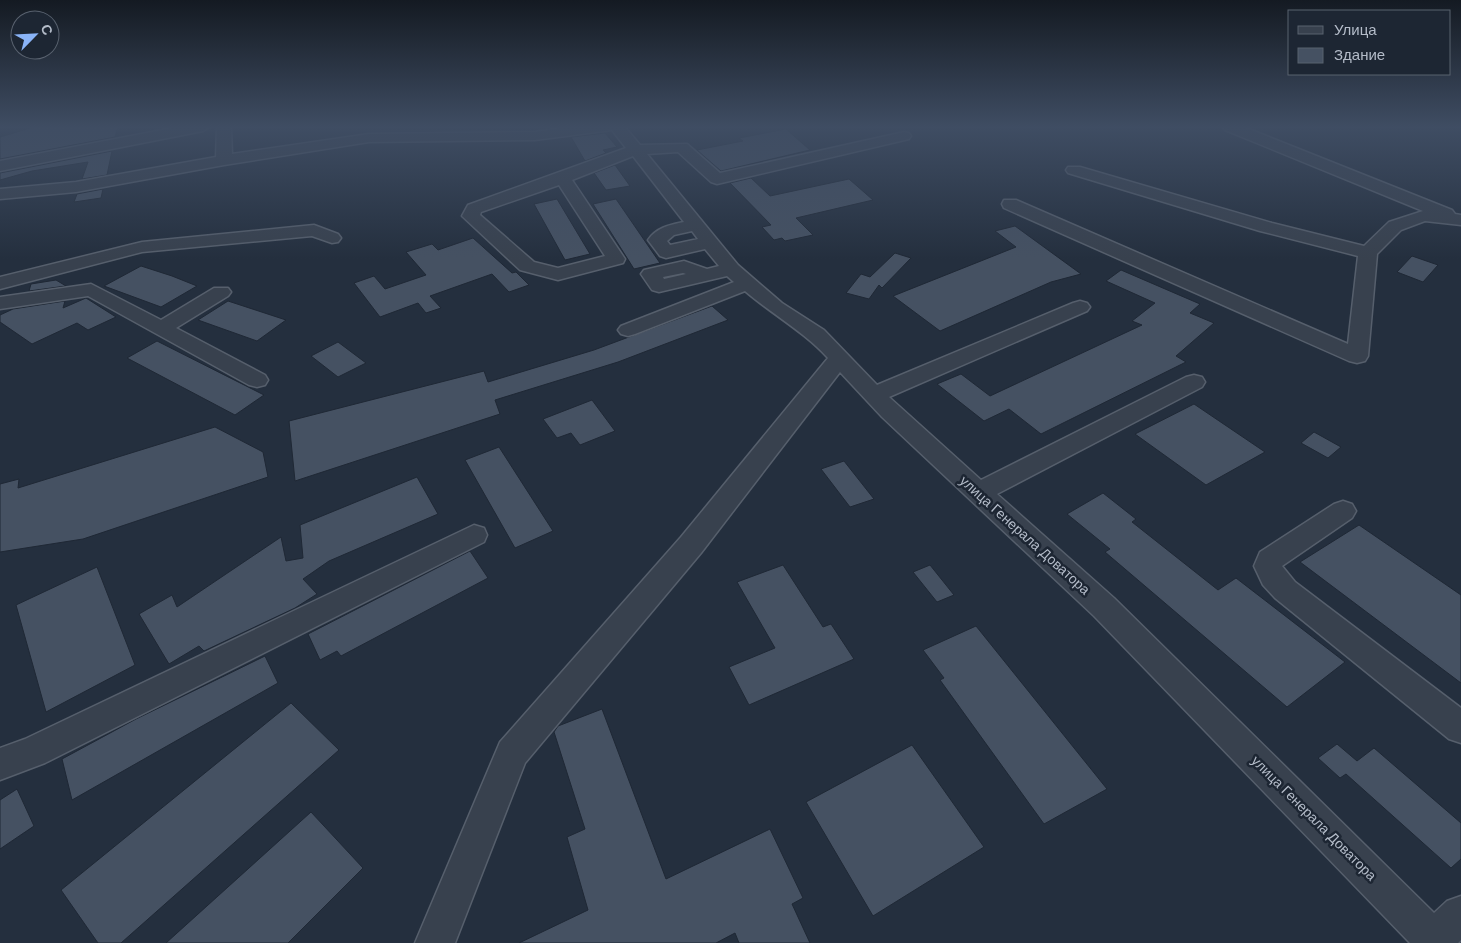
<svg xmlns="http://www.w3.org/2000/svg" width="1461" height="943" viewBox="0 0 1461 943" font-family="Arial,sans-serif">
  <style>
    .building { fill: #455162; stroke: #1f2835 }
    .lines { fill: none; stroke-linecap: round; stroke-linejoin: round }
    .minor-casing { stroke: #565f6c; stroke-width: 3 }
    .minor { fill: #38414e; fill-rule: evenodd }
    .labels { text-anchor: middle; dominant-baseline: central; stroke-width: 5; stroke-linejoin: round; paint-order: stroke }
    .street-label { font-size: 14px; fill: #b4bcc9; stroke: #1d2633 }
  </style>
  <rect width="100%" height="100%" fill="#242f3e"/>
  <!-- building -->
  <g class="building">
    <path d="M34,127H118L115,137L0,159V137Z"/>
    <path d="M786,129L810,150L721,171L697,150L743,141L739,138Z"/>
    <path d="M605,133L617,147L603,150L606,153L585,161L571,137Z"/>
    <path d="M112,151L107,175L82,179L88,162L32,171L0,180V173Z"/>
    <path d="M615,165L630,186L606,190L594,173Z"/>
    <path d="M751,178L770,196L849,179L873,200L796,218L813,235L785,241L782,238L774,240L762,227L771,225L730,183Z"/>
    <path d="M103,189L101,198L74,202L77,194Z"/>
    <path d="M557,199L590,254L565,260L534,204Z"/>
    <path d="M616,199L660,263L634,269L593,204Z"/>
    <path d="M1015,226L1081,274L1051,282L940,331L893,296L1016,247L995,231Z"/>
    <path d="M473,238L512,273L516,272L529,285L509,292L492,274L430,296L441,308L426,313L418,303L380,317L354,283L374,276L385,289L426,275L406,252L432,244L438,250Z"/>
    <path d="M895,253L911,258L882,288L879,285L869,299L846,293L861,274L870,277Z"/>
    <path d="M1412,256L1438,265L1423,282L1397,272Z"/>
    <path d="M141,266L172,276L197,286L161,307L104,286Z"/>
    <path d="M1121,270L1200,304L1190,313L1214,323L1176,356L1186,362L1041,434L1009,409L984,421L937,384L961,374L990,396L1142,325L1132,321L1155,303L1106,281Z"/>
    <path d="M56,280L66,286L29,291L31,284Z"/>
    <path d="M86,298L116,317L88,330L77,323L32,344L0,322V315L13,309L65,301L63,308Z"/>
    <path d="M228,301L286,320L257,341L198,320Z"/>
    <path d="M712,306L728,320L618,362L495,400L500,414L295,481L289,421L484,371L488,382L594,350Z"/>
    <path d="M157,341L264,395L235,415L127,358Z"/>
    <path d="M338,342L366,363L338,377L311,356Z"/>
    <path d="M592,400L615,431L580,445L571,433L557,438L543,419Z"/>
    <path d="M1194,404L1265,452L1206,485L1135,434Z"/>
    <path d="M215,427L263,452L268,477L83,539L0,552V484L19,479L18,488Z"/>
    <path d="M1314,432L1341,447L1328,458L1301,443Z"/>
    <path d="M499,447L553,531L515,548L465,460Z"/>
    <path d="M844,461L874,499L850,507L821,469Z"/>
    <path d="M417,477L438,514L329,561L303,579L317,594L295,608L204,651L199,646L169,664L139,614L172,595L177,607L281,537L286,561L303,558L300,525Z"/>
    <path d="M1103,493L1136,519L1132,522L1218,590L1236,578L1345,662L1287,707L1105,552L1110,549L1067,514Z"/>
    <path d="M1359,525L1461,595V683L1300,562Z"/>
    <path d="M470,551L488,578L341,656L337,651L320,660L308,634Z"/>
    <path d="M783,565L823,627L831,624L854,659L749,705L729,667L775,648L737,582Z"/>
    <path d="M930,565L954,595L937,602L913,572Z"/>
    <path d="M97,567L135,665L46,712L16,605Z"/>
    <path d="M976,626L1107,789L1044,824L940,680L944,678L923,650Z"/>
    <path d="M265,656L278,683L72,800L62,759L136,719Z"/>
    <path d="M291,703L339,750L121,943H98L61,890Z"/>
    <path d="M602,709L666,879L770,829L803,898L792,904L810,943H739L735,933L716,943H519L588,910L567,837L585,829L554,732L558,726Z"/>
    <path d="M1337,744L1357,761L1374,748L1461,823V859L1451,868L1346,774L1340,778L1318,758Z"/>
    <path d="M912,745L984,847L873,916L806,802Z"/>
    <path d="M17,789L34,826L0,849V800Z"/>
    <path d="M311,812L363,868L288,943H166Z"/>
  </g>
  <g class="lines">
    <!-- minor casing -->
    <g class="minor-casing">
      <g id="minor">
        <path d="M178,127H210L203,131L0,171V161Z"/>
        <path d="M217,127H231L232,154L369,134L535,132L569,127H625L640,145L687,144L720,173L904,132L909,133L911,136L909,139L717,184L711,182L678,152L647,154L738,265L782,303L824,330L877,385L1073,303L1080,301L1087,303L1090,307L1087,311L889,397L981,480L1186,377L1194,375L1202,377L1205,382L1202,387L997,494L1114,598L1434,913L1447,901L1461,896V940L1458,943H1410L1094,616L882,417L840,372L701,553L525,763L455,943H415L500,742L681,537L828,358C803,331 773,315 745,291L635,334L628,336L621,334L618,330L621,326L734,282L727,276L659,292L652,290L641,274L644,270L684,261L707,269L719,266L705,249L666,258L660,256L648,240C657,227 670,225 684,222L633,156L572,180L625,259L623,263L558,280L520,270L462,216L468,205L626,148L612,130L535,140L369,142L224,165L76,192L0,199V189L76,182L216,157ZM559,185L605,256L558,268L534,262L480,215L481,212ZM692,231L698,239L670,245L667,241L674,235ZM683,273L686,274L664,279L663,277Z"/>
        <path d="M1223,127H1244L1452,210L1455,214L1461,215V225L1425,221L1401,230L1377,254L1368,356L1365,361L1357,363L1349,361L1004,208L1002,204L1004,200H1016L1348,344L1358,256L1260,231L1068,173L1066,170L1068,167H1080L1272,223L1364,246L1389,222L1423,211L1225,130Z"/>
        <path d="M314,225L338,234L341,238L338,242L332,243L312,236L142,252L0,289V277L142,242Z"/>
        <path d="M91,284L161,320L214,288H228L231,292L228,296L176,328L265,375L268,380L265,385L257,387L249,385L88,296L0,309V297Z"/>
        <path d="M1343,501L1352,504L1356,511L1352,518L1282,566L1295,582L1461,708V743L1449,739L1275,598L1263,585L1254,566L1260,552L1334,504Z"/>
        <path d="M474,525L484,528L487,535L484,542L45,763L0,780V748L25,739Z"/>
      </g>
    </g>
    <!-- minor -->
    <use href="#minor" class="minor"/>
  </g>
  <!-- sky -->
  <linearGradient id="sky" x2="0" y2="1"><stop stop-color="#141a22"/><stop offset="0.49" stop-color="#3f4d63"/><stop offset="1" stop-color="#3f4d63" stop-opacity="0"/></linearGradient>
  <rect width="1461" height="259" fill="url(#sky)"/>
  <g class="labels">
    <!-- street labels -->
    <g class="street-label">
      <text transform="translate(1025 535) rotate(42)">улица Генерала Доватора</text>
      <text transform="translate(1314 818) rotate(45)">улица Генерала Доватора</text>
    </g>
  </g>
  <!-- legend -->
  <rect x="1288" y="10" width="162" height="65" fill="#1d2633" stroke="#59626f"/>
  <rect x="1298" y="26" width="25" height="8" fill="#38414e" stroke="#59626f"/>
  <text x="1334" y="35" font-size="15" fill="#b4bcc9">Улица</text>
  <rect x="1298" y="48" width="25" height="15" fill="#455162" stroke="#59626f"/>
  <text x="1334" y="60" font-size="15" fill="#b4bcc9">Здание</text>
  <!-- north arrow -->
  <g transform="translate(35 35) rotate(66)"><circle r="24" fill="#1d2633" stroke="#59626f"/>
  <path d="M0-4L9 19L0 12L-9 19Z" fill="#8ab4f8"/>
  <text y="-8" font-size="14" font-weight="bold" text-anchor="middle" fill="#b4bcc9">С</text>
  </g>
</svg>
